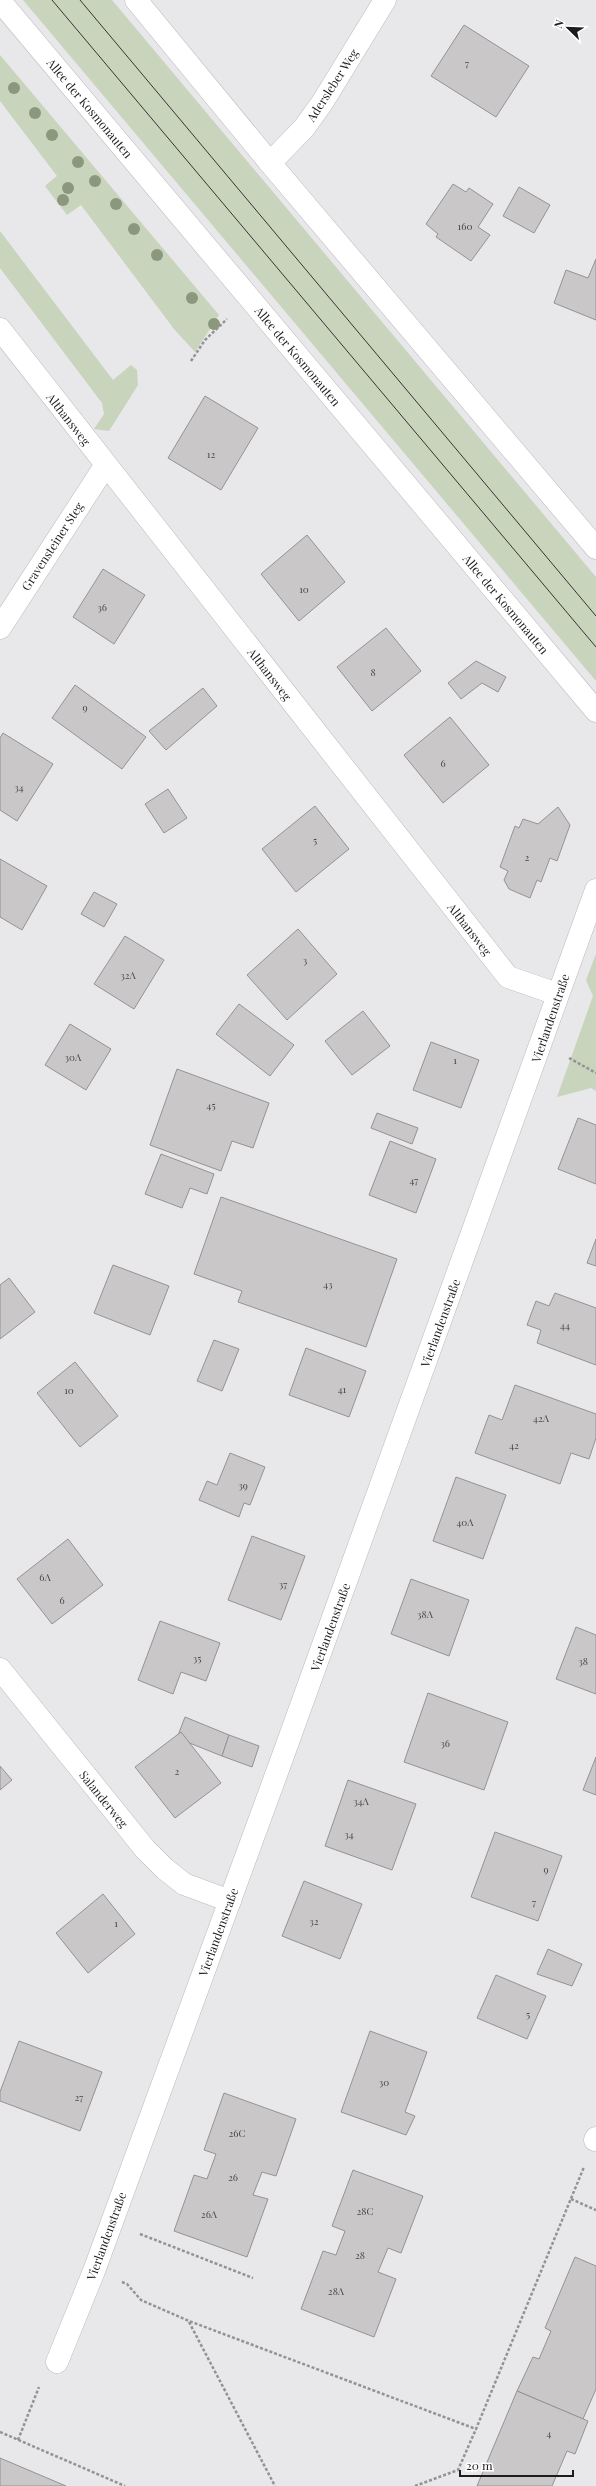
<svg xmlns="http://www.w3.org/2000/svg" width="596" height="2486" viewBox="0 0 596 2486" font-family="'Playfair Display',serif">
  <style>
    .green { fill: #c9d4bd }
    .building { fill: #cac7c9; stroke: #959294 }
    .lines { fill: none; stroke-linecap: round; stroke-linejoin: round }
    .minor-casing { stroke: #bcbabd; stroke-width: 23 }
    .secondary-casing { stroke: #bcbabd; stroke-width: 23 }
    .path { stroke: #939394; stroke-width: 2.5; stroke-dasharray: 3 2; stroke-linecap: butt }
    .minor { stroke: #fff; stroke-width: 22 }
    .secondary { stroke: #fff; stroke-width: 22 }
    .tram { stroke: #343435; stroke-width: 1 }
    .tree { fill: #8c987d }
    .labels { text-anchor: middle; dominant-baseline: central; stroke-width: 3; stroke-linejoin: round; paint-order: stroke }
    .number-label { font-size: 10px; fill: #484748 }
    .street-label { font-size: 12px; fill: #1c1c1d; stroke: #fff }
  </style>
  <rect width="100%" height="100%" fill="#e8e7e9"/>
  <!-- green -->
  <g class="green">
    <path d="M23,0H112L596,577V681Z"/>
    <path d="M0,55L219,315L195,352L174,329L81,205L67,215L45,186L57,176L0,101Z"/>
    <path d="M0,231L113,380L131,365L137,370L138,385L109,431L94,429L104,414L102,403L0,268Z"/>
    <path d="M596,954V1091L591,1088L557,1097L593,996L586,980Z"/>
  </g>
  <!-- building -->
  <g class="building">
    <path d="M464,25L529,66L496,117L431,76Z"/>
    <path d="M453,184L466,192L469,188L493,204L478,227L490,235L471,261L436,237L438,234L426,224Z"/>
    <path d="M519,187L550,205L534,233L503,216Z"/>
    <path d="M596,259V320L554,303L566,270L588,278Z"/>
    <path d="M205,396L258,428L221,490L168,458Z"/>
    <path d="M307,535L345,582L299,621L261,574Z"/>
    <path d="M103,569L145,595L114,644L73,617Z"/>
    <path d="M386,628L421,671L372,711L337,667Z"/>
    <path d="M476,661L506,677L498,692L482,683L461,699L448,683Z"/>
    <path d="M75,685L146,737L122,769L52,718Z"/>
    <path d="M203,688L217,706L166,750L149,731Z"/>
    <path d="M450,717L489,765L443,803L404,755Z"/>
    <path d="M3,733L53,764L17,821L0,810V738Z"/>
    <path d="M168,789L187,818L164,833L145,804Z"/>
    <path d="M315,806L349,849L296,892L262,849Z"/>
    <path d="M558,807L570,825L557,861L550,858L541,882L537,880L530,898L509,889L504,880L508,871L500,867L515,826L519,828L523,819L538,824Z"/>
    <path d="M0,859L47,886L22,930L0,917Z"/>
    <path d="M94,892L117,904L104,927L81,914Z"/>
    <path d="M298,929L337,974L287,1020L247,975Z"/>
    <path d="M125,936L164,960L134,1009L94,984Z"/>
    <path d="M239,1004L294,1045L270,1076L216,1034Z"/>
    <path d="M363,1011L390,1046L352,1075L325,1041Z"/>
    <path d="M70,1024L111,1049L86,1090L45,1065Z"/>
    <path d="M431,1042L479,1060L461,1108L413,1090Z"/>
    <path d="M177,1069L269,1103L253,1148L232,1141L221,1171L150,1145Z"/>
    <path d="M377,1113L418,1128L412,1144L371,1128Z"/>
    <path d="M578,1118L596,1125V1184L558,1169Z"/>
    <path d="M390,1141L436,1159L416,1213L369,1195Z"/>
    <path d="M161,1154L214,1174L207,1194L190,1188L182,1208L145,1194Z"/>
    <path d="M221,1197L397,1259L366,1347L238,1302L242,1291L194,1274Z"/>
    <path d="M596,1239V1266L587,1263Z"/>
    <path d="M113,1265L169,1286L150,1335L94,1313Z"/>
    <path d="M9,1278L35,1312L0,1339V1285Z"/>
    <path d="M555,1293L596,1308V1365L537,1343L541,1330L527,1325L536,1301L549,1306Z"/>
    <path d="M214,1340L239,1349L222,1391L197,1381Z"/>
    <path d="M306,1348L366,1371L349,1417L289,1395Z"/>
    <path d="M75,1362L118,1416L80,1447L37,1393Z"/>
    <path d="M515,1385L596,1414V1438L589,1459L571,1453L560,1484L475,1453L489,1415L502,1420Z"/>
    <path d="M230,1453L265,1467L250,1505L244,1503L239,1517L199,1500L207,1481L217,1485Z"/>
    <path d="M456,1477L506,1495L483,1559L433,1541Z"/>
    <path d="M252,1536L305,1556L281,1620L228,1600Z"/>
    <path d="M68,1539L103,1585L52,1624L17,1579Z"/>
    <path d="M411,1579L469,1600L449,1656L391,1634Z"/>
    <path d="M160,1621L220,1643L206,1681L181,1672L173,1694L138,1680Z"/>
    <path d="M576,1627L596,1635V1694L556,1679Z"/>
    <path d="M428,1693L508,1722L484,1790L404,1762Z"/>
    <path d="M185,1717L229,1735L222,1756L177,1738Z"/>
    <path d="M181,1732L221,1783L175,1818L135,1767Z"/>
    <path d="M229,1735L259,1746L252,1767L222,1756Z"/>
    <path d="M596,1757V1795L583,1790Z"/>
    <path d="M0,1766L12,1780L0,1790Z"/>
    <path d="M348,1780L416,1804L392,1870L325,1846Z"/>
    <path d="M495,1832L562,1856L538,1921L471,1897Z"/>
    <path d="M304,1881L362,1904L340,1959L282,1936Z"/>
    <path d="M103,1894L135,1934L88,1973L56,1933Z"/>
    <path d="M548,1949L582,1964L572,1986L537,1974Z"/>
    <path d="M496,1975L546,1996L527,2039L477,2018Z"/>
    <path d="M370,2031L427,2052L405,2112L415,2116L406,2135L341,2112Z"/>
    <path d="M19,2041L102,2072L80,2131L0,2101V2092Z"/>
    <path d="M224,2093L296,2119L276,2176L262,2172L253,2195L268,2199L247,2257L174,2231L194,2175L207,2179L216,2154L204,2150Z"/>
    <path d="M353,2170L423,2196L401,2253L388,2248L378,2272L396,2279L374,2337L301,2309L323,2251L336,2255L345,2231L332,2226Z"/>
    <path d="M575,2257L596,2266V2389L583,2419L517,2391L533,2357L539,2359L551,2331L545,2328Z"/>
    <path d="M517,2391L588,2421L575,2454L567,2451L552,2486H477Z"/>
    <path d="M0,2458L66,2486H0Z"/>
  </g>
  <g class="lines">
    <!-- minor casing -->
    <g class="minor-casing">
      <g id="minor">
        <path d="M270,163L304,128L322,103L385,0"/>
        <path d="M0,329L508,977L557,994"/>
        <path d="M0,628L105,466"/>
        <path d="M0,1669L145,1849L165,1869L184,1884L230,1901"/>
        <path d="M595,2140L596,2138"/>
        <path d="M57,2362L94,2271L280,1764L596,890"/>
      </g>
    </g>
    <!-- secondary casing -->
    <g class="secondary-casing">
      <g id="secondary">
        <path d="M136,0L270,163L596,548"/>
        <path d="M0,1L596,711"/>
      </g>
    </g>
    <!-- path -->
    <g class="path">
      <path d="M191,361L205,340L227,319"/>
      <path d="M569,1058L596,1073"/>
      <path d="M571,2199L596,2210"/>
      <path d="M140,2234L253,2278"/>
      <path d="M122,2282L127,2284L141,2300L189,2321L476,2429L584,2167"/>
      <path d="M189,2322L275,2486"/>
      <path d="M0,2432L125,2486"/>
      <path d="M18,2440L39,2387"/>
      <path d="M415,2486L458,2470L476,2429"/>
    </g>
    <!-- minor -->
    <use href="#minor" class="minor"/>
    <!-- secondary -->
    <use href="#secondary" class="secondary"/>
    <!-- tram -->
    <g class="tram">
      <path d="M52,0L596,647"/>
      <path d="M80,0L596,616"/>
    </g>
  </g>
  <!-- trees -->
  <g class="tree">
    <circle cx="14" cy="88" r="6"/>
    <circle cx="35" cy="113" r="6"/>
    <circle cx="52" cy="135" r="6"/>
    <circle cx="78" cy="162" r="6"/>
    <circle cx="95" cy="181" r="6"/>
    <circle cx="68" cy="188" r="6"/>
    <circle cx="63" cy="200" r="6"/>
    <circle cx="116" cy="204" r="6"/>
    <circle cx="134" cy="229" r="6"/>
    <circle cx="157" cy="255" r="6"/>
    <circle cx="192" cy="298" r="6"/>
    <circle cx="214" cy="324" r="6"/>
  </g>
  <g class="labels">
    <!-- number labels -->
    <g class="number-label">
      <text x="467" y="63">7</text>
      <text x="465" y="226">160</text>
      <text x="211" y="454">12</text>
      <text x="304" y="589">10</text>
      <text x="102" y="607">36</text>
      <text x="373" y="672">8</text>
      <text x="85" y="707">9</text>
      <text x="443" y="763">6</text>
      <text x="19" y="787">34</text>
      <text x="315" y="840">5</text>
      <text x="527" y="857">2</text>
      <text x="305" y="960">3</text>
      <text x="128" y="975">32A</text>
      <text x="73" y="1057">30A</text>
      <text x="455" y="1060">1</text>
      <text x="211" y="1105">45</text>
      <text x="414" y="1180">47</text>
      <text x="328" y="1284">43</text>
      <text x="565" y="1325">44</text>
      <text x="342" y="1389">41</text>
      <text x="69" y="1390">10</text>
      <text x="541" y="1418">42A</text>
      <text x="514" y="1445">42</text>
      <text x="243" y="1485">39</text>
      <text x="465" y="1522">40A</text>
      <text x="45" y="1577">6A</text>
      <text x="283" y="1584">37</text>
      <text x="62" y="1600">6</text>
      <text x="425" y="1614">38A</text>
      <text x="197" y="1658">35</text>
      <text x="583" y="1661">38</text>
      <text x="445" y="1743">36</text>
      <text x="177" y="1771">2</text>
      <text x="361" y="1801">34A</text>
      <text x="349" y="1834">34</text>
      <text x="546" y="1869">9</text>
      <text x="534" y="1902">7</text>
      <text x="314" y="1921">32</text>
      <text x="116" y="1923">1</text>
      <text x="528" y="2014">5</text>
      <text x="384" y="2082">30</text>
      <text x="79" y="2097">27</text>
      <text x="237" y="2133">26C</text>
      <text x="233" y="2177">26</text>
      <text x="365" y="2211">28C</text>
      <text x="209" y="2214">26A</text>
      <text x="360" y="2255">28</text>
      <text x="336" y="2291">28A</text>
      <text x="549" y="2433">4</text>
    </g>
    <!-- street labels -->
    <g class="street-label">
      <text transform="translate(332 85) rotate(-57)">Adersleber Weg</text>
      <text transform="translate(90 108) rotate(50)">Allee der Kosmonauten</text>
      <text transform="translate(298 356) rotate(50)">Allee der Kosmonauten</text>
      <text transform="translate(69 419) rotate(52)">Althansweg</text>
      <text transform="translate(52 546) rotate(-57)">Gravensteiner Steg</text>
      <text transform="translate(506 604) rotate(50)">Allee der Kosmonauten</text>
      <text transform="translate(270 674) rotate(52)">Althansweg</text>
      <text transform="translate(470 929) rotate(52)">Althansweg</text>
      <text transform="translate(550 1018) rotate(-71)">Vierlandenstraße</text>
      <text transform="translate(440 1323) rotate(-70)">Vierlandenstraße</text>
      <text transform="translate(330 1627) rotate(-70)">Vierlandenstraße</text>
      <text transform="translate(104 1799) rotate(51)">Salanderweg</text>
      <text transform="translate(218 1932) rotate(-70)">Vierlandenstraße</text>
      <text transform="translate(106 2236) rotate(-70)">Vierlandenstraße</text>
    </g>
  </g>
  <!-- north arrow -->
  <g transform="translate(568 28) rotate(293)" stroke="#ffffff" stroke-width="3" paint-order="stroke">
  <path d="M0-3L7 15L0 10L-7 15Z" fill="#1c1c1d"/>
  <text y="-6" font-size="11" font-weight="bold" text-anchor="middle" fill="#1c1c1d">N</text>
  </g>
  <!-- scale -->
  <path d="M460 2470v6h113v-6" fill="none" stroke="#1c1c1d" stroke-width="2"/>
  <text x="466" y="2470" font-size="12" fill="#1c1c1d" stroke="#ffffff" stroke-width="3" paint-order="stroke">20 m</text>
</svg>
